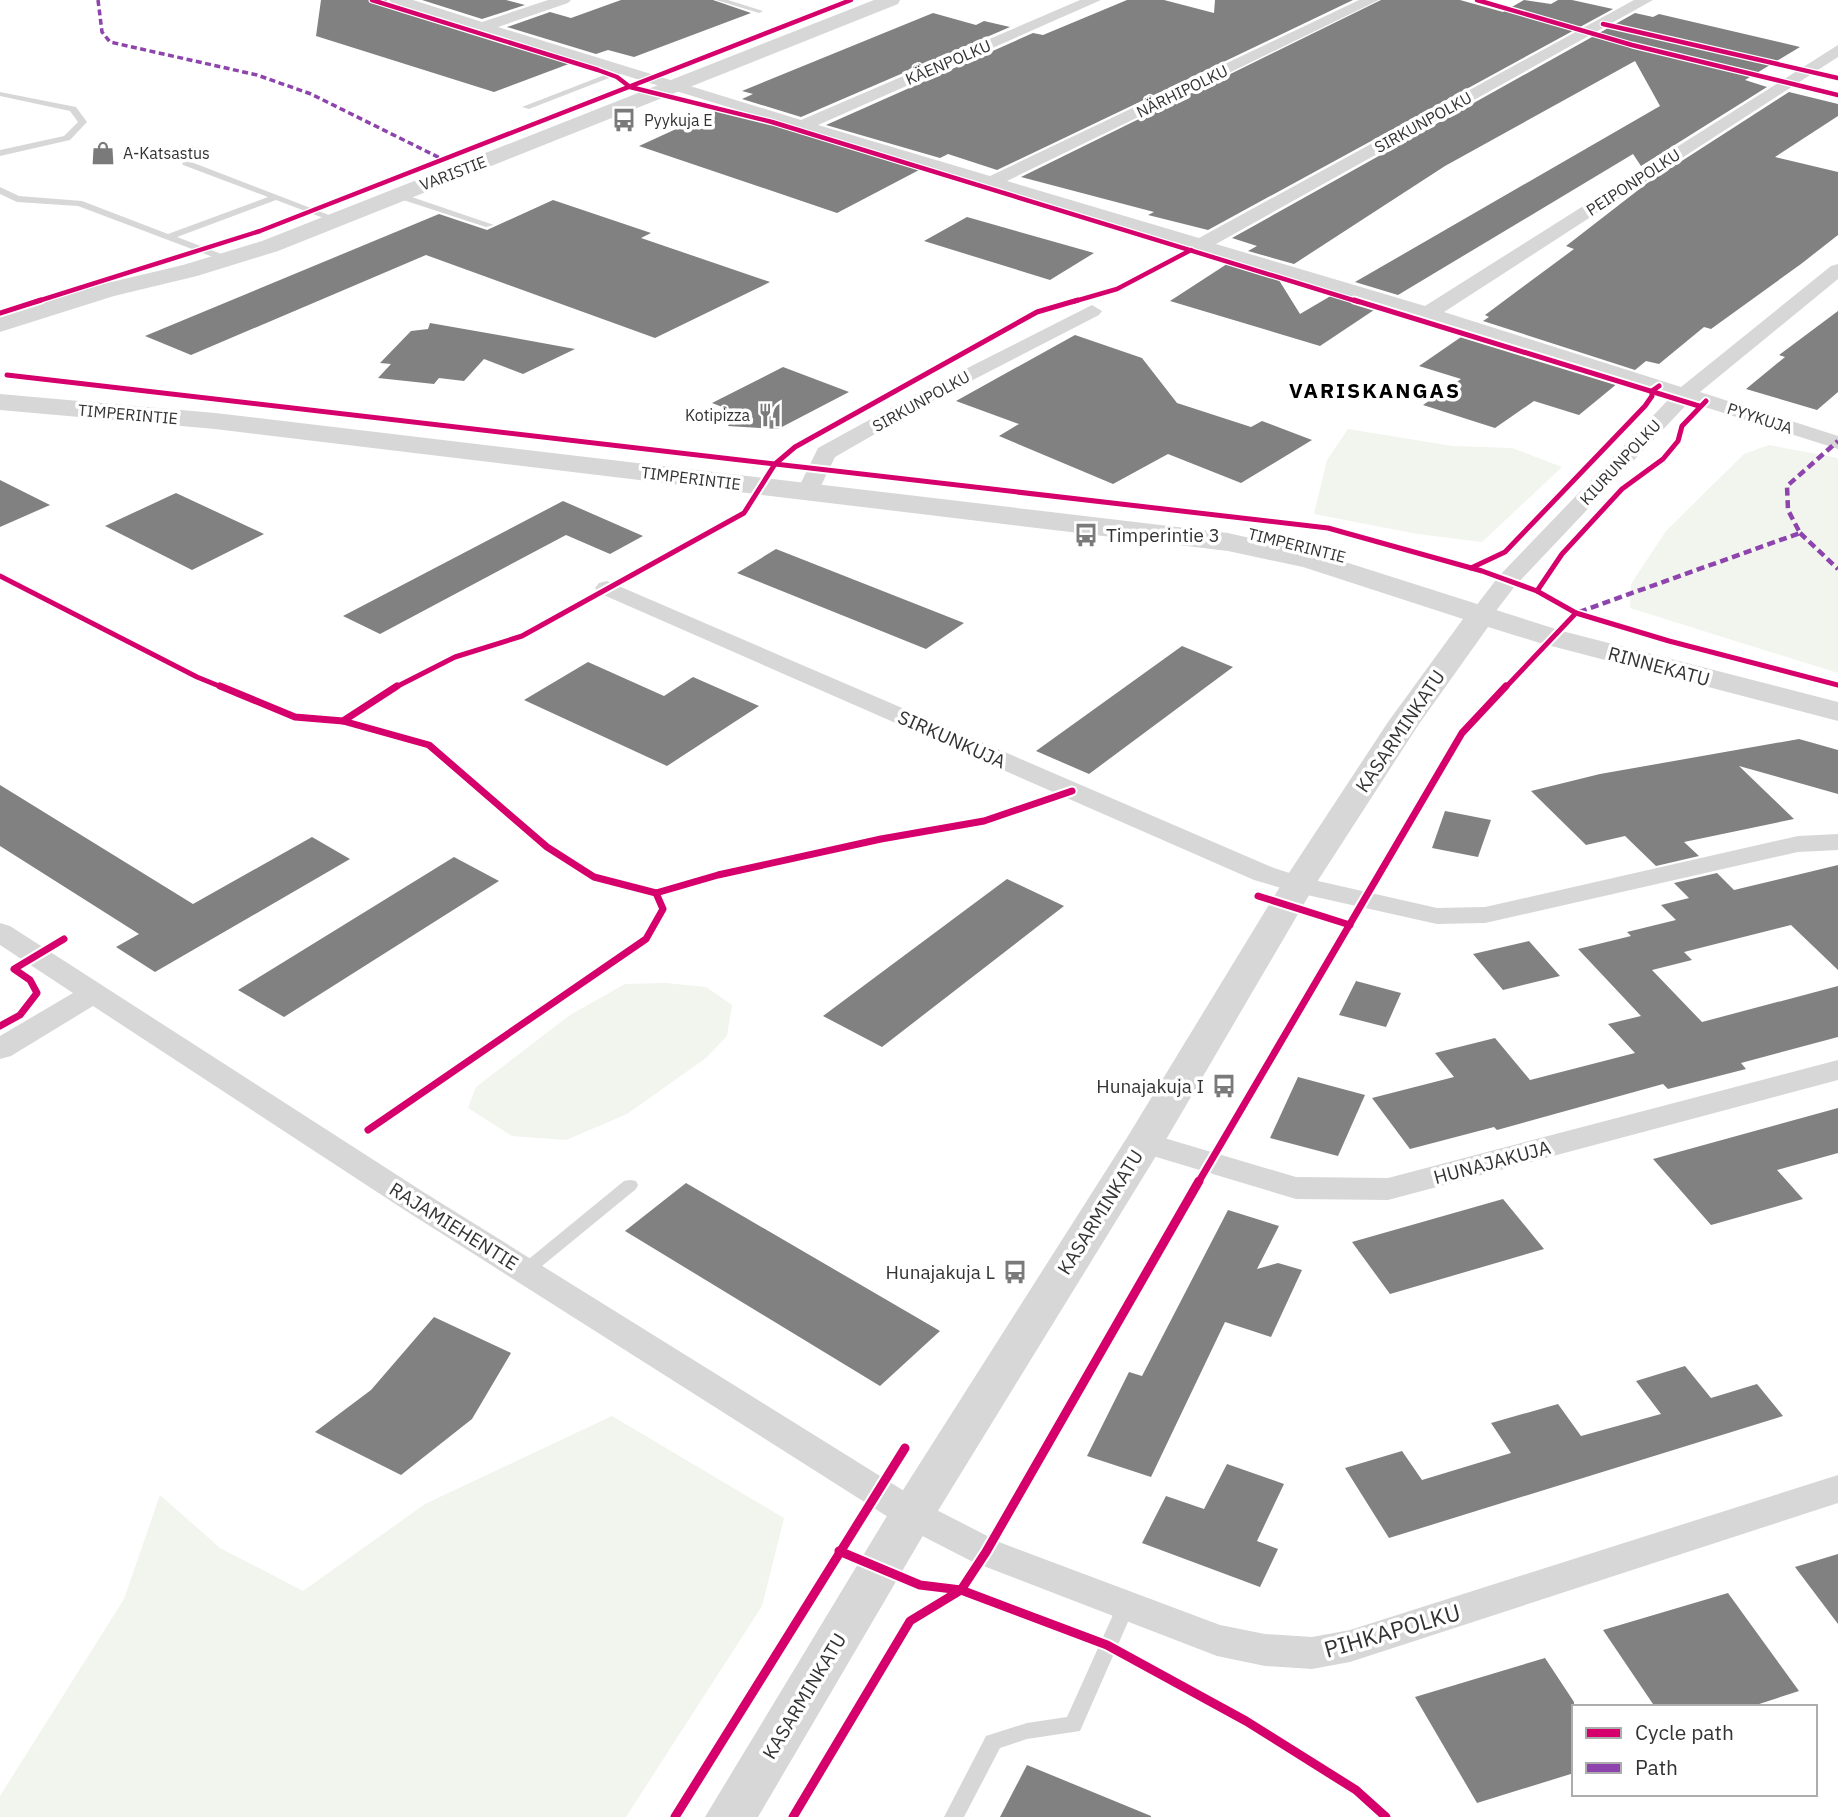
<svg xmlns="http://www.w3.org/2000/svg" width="1838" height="1817" viewBox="0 0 1838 1817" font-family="'IBM Plex Sans',sans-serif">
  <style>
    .green { fill: #f1f5ed }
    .building { fill: #818181 }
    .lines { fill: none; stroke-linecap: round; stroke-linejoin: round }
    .service { fill: #d7d7d7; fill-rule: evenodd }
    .minor { fill: #d7d7d7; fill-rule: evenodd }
    .tertiary { fill: #d7d7d7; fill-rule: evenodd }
    .quiet-far1 { stroke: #8e44ad; stroke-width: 3.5; stroke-dasharray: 6 3.5; stroke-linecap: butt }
    .quiet { stroke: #8e44ad; stroke-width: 4.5; stroke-dasharray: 8 4.5; stroke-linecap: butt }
    .cycleway-far3-casing { stroke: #fff; stroke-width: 7 }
    .cycleway-far2-casing { stroke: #fff; stroke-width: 9 }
    .cycleway-far1-casing { stroke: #fff; stroke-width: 11 }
    .cycleway-casing { stroke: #fff; stroke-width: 13 }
    .cycleway-far3 { stroke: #d6006c; stroke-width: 4.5 }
    .cycleway-far2 { stroke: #d6006c; stroke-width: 5 }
    .cycleway-far1 { stroke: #d6006c; stroke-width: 7 }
    .cycleway { stroke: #d6006c; stroke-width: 9 }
    .labels { text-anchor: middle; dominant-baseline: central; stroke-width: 7; stroke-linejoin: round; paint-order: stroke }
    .far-street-label { font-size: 16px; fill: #333; stroke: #fff }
    .far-poi-label { font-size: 16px; fill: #333; stroke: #fff; text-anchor: start }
    .poi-label { font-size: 19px; fill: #333; stroke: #fff; text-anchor: end }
    .street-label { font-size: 19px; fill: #333; stroke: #fff }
    .far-district-label { font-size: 21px; font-weight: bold; letter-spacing: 2px; fill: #000; stroke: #fff }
    .near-street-label { font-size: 23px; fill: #333; stroke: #fff }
  </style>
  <rect width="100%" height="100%" fill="#fff"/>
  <!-- green -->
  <g class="green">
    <path d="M1348,429L1452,446L1512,448L1562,467L1482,542L1418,534L1314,514L1327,460Z"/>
    <path d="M1769,445L1838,458V673L1630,608L1631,584L1666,531L1744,454Z"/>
    <path d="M666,983L706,987L732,1005L727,1036L706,1058L627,1114L566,1140L512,1136L468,1108L476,1087L570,1015L625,984Z"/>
    <path d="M612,1416L784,1518L762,1606L626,1817H0V1796L124,1599L160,1495L220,1548L303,1591L425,1504Z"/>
  </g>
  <!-- building -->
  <g class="building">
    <path d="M321,0H386L391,6L574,62L494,92L316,36Z"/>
    <path d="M422,0H506L525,5L482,19Z"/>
    <path d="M621,0H713L751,13L634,57L608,50L596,54L507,27L550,12L571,18Z"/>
    <path d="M1127,0H1164L1214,13L1215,0H1353L997,170L948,154L940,158L826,125L1033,33L1043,35Z"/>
    <path d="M1381,0H1460L1503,12L1524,0L1551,4L1558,0H1572L1613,9L1208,230L1148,215L1154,212L1021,177Z"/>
    <path d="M933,13L976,25L984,21L1010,27L801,117L742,99L753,94L742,91Z"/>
    <path d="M1635,13L1653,17L1659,14L1800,47L1745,80L1767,87L1641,166L1633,154L1398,295L1355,282L1660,106L1635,61L1445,166L1294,264L1248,251L1257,246L1232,238Z"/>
    <path d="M1789,92L1838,104V116L1775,157L1838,172V235L1801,264L1711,329L1704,327L1659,364L1646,361L1635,370L1483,321L1489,317L1485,315L1574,249L1566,246L1646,184Z"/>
    <path d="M722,108L871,153L921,169L837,213L639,146Z"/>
    <path d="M553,200L651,233L641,238L770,282L655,338L426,255L191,355L145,336L439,214L487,230Z"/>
    <path d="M967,217L1094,253L1050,280L924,241Z"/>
    <path d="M1230,262L1277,277L1300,314L1334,294L1377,308L1320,346L1170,301Z"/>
    <path d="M1838,311V392L1817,410L1746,389L1785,357L1779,355Z"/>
    <path d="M430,323L504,336L575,349L523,374L484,359L464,381L439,378L434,384L378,378L391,364L380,363L411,331L428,329Z"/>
    <path d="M1075,335L1142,358L1177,403L1251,427L1262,421L1312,440L1241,483L1168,454L1113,484L999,436L1019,424L956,401Z"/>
    <path d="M1464,335L1511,349L1618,383L1579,415L1534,401L1495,428L1423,405L1461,379L1419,366Z"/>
    <path d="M783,367L849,392L778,429L728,426L735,412L712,403Z"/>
    <path d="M0,480L50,505L0,527Z"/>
    <path d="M176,493L264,534L192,570L105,526Z"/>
    <path d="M563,501L643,536L610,554L566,535L380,634L343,616Z"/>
    <path d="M776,549L964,623L926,649L737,573Z"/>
    <path d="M1182,646L1233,667L1089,774L1036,751Z"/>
    <path d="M588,662L664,696L693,677L759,706L667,766L524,700Z"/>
    <path d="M1799,739L1838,750V794L1739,766L1794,819L1684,842L1699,856L1656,866L1625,836L1586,845L1531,791L1600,774Z"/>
    <path d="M0,785L193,904L312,837L350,859L155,972L116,947L139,934L0,846Z"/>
    <path d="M1445,811L1491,820L1478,857L1432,848Z"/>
    <path d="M454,857L499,881L284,1017L238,990Z"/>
    <path d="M1838,865V970L1791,925L1684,952L1692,960L1652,970L1702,1022L1838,986V1037L1741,1063L1746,1069L1668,1089L1663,1084L1497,1130L1494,1127L1410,1149L1372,1098L1454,1077L1435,1053L1495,1038L1530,1080L1635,1053L1608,1024L1641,1016L1578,949L1631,936L1627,932L1676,920L1661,905L1689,898L1674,883L1717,873L1734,890Z"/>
    <path d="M1007,879L1064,906L882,1047L823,1016Z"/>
    <path d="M1529,941L1560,976L1503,990L1473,954Z"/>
    <path d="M1356,981L1401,993L1386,1027L1339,1015Z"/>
    <path d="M1298,1077L1365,1095L1338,1156L1270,1138Z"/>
    <path d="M1838,1108V1153L1777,1170L1803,1199L1711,1225L1653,1159Z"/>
    <path d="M686,1183L940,1331L880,1386L625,1231Z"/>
    <path d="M1503,1199L1544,1249L1390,1294L1352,1242Z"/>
    <path d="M1228,1210L1279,1226L1257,1269L1278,1263L1302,1270L1271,1337L1225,1322L1151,1477L1087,1456L1129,1372L1142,1376Z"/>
    <path d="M434,1317L511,1353L472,1419L401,1475L315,1432L371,1390Z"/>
    <path d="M1685,1366L1711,1398L1757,1384L1783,1416L1389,1538L1345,1468L1402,1451L1422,1480L1511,1453L1491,1423L1558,1404L1581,1436L1661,1414L1636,1381Z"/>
    <path d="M1227,1464L1284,1484L1257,1541L1278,1549L1260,1587L1142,1543L1166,1496L1204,1509Z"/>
    <path d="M1838,1554V1624L1795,1567Z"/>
    <path d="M1728,1593L1799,1691L1750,1707H1655L1603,1630Z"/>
    <path d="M1545,1658L1574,1702V1773L1477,1803L1415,1697Z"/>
    <path d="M1027,1765L1151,1816V1817H1000Z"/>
  </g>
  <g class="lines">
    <!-- service -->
    <g class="service">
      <path d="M716,0H728L763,11L759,13Z"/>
      <path d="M620,69L627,71L529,109L522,107Z"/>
      <path d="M0,92L76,107L87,122L70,140L0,156V150L64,136L78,122L70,111L0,96Z"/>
      <path d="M186,160L342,220L334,222L276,200L177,237L232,258L234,260L229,263L78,206L17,202L0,194V187L19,196L82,201L168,234L268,197L183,165L182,163Z"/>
      <path d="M394,193H400L494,225L486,227L394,197Z"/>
      <path d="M630,1180L636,1181L638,1185L636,1189L531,1275H519L517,1271L519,1267L624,1181Z"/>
      <path d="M1126,1598L1133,1601L1135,1606L1080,1731L1027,1739L1000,1748L964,1817H944L986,1736L1027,1723L1067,1717L1117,1606L1119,1601Z"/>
    </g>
    <!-- minor -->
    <g class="minor">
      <path d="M389,0H413L482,22L548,0H571L568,3L498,27L801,120L1080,0H1101L818,125L990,176L1359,0H1379L1007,181L1199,238L1634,0H1653L1216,244L1425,306L1838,45V57L1444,312L1681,387L1831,266L1838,264V279L1700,392L1838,436V449L1689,402L1515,586L1489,620H1473L1469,615L1499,576L1671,397C1246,261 817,137 392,3Z"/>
      <path d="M1092,305L1102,311L1099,315L936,399L835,457L816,496H800L797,491L818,448L922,391Z"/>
      <path d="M607,581L1274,868L1305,878L1437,908L1485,907L1798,836L1838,834V850L1798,852L1485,923L1437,924L1298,893L1254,880L599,593L595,588L599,583Z"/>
      <path d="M0,923L10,926L425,1193L925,1504L999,1542L1220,1625L1265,1634L1312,1637L1350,1630L1838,1475V1503L1350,1662L1312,1669L1265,1666L1217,1656L973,1562L899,1524L403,1209L93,1006L11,1056L0,1059V1036L73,993L0,945Z"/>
      <path d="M1838,1060V1080L1388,1200L1296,1199L1133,1150L1128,1143L1133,1136L1144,1132L1296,1177L1388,1178Z"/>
    </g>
    <!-- tertiary -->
    <g class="tertiary">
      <path d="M874,0H900L898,4L278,251L197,276L114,296L0,332V317L99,285L183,265L262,241Z"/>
      <path d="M0,394L215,413L1228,533L1320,554L1562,631L1838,702V721L1540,643L1488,627L1419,724L1315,885L1164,1143L928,1527L758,1817H705L896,1501L1128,1136L1281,885L1388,722L1463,619L1303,567L1228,551L215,429L0,410Z"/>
    </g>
    <!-- quiet-far1 -->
    <path class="quiet-far1" d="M98,0L102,32L110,42L257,75L311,94L442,159"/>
    <!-- quiet -->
    <g class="quiet">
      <path d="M1800,533L1838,569"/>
      <path d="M1579,612L1800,533L1788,510L1787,486L1838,441"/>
    </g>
    <!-- cycleway-far3 casing -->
    <g class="cycleway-far3-casing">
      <g id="cycleway-far3">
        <path d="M372,0L598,70L617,77L630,87L772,122L1359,302"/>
        <path d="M1477,0L1632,45L1838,95"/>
        <path d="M1603,24L1838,78"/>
        <path d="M35,302L260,231L851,0"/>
        <path d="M1072,302L1117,289L1191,250"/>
      </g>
    </g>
    <!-- cycleway-far2 casing -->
    <g class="cycleway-far2-casing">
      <g id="cycleway-far2">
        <path d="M1354,300L1699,406"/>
        <path d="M0,313L41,300"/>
        <path d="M7,375L1328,528L1482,571L1537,591L1576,613L1669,641L1838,685"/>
        <path d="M1471,568L1505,552L1645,406L1652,396V391L1659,386"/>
        <path d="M0,576L197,677L224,688"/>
        <path d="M1537,591L1562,554L1622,489L1663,459L1678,441L1682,426L1706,401"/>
        <path d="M394,688L455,657L522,636L744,513L775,464L795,447L1037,312L1078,300"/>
        <path d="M1505,688L1576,613"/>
      </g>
    </g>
    <!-- cycleway-far1 casing -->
    <g class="cycleway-far1-casing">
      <g id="cycleway-far1">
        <path d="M220,686L295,717L343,721L397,686"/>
        <path d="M343,721L429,745L547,847L594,877L656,893L718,875L881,839L984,821L1072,791"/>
        <path d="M1258,896L1350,925"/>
        <path d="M0,1026L20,1015L37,993L30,980L14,969L64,939"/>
        <path d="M368,1130L646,939L663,909L656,893"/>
        <path d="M1198,1183L1462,733L1506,686"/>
      </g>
    </g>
    <!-- cycleway casing -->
    <g class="cycleway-casing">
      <g id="cycleway">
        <path d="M839,1551L920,1585L961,1590L1107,1645L1246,1721L1356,1790L1386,1817"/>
        <path d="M675,1817L905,1448"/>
        <path d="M793,1817L910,1621L961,1590L986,1552L1199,1181"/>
      </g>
    </g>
    <!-- cycleway-far3 -->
    <use href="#cycleway-far3" class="cycleway-far3"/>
    <!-- cycleway-far2 -->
    <use href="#cycleway-far2" class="cycleway-far2"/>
    <!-- cycleway-far1 -->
    <use href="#cycleway-far1" class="cycleway-far1"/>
    <!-- cycleway -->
    <use href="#cycleway" class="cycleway"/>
  </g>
  <!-- icons -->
  <defs>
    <g id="bus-bare" transform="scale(1.89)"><path d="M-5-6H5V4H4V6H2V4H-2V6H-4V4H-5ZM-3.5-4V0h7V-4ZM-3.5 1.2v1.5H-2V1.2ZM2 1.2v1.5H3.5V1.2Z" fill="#7a7a7a" stroke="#fff" stroke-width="2.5" paint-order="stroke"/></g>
    <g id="shop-bare" transform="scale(1.89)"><path d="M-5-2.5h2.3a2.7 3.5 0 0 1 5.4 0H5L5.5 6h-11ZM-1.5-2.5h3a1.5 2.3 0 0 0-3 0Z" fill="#7a7a7a" stroke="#fff" stroke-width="2.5" paint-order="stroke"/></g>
    <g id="restaurant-bare" transform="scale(1.89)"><path d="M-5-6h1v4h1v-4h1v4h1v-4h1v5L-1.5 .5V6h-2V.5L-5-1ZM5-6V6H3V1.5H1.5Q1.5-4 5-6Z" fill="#7a7a7a" stroke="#fff" stroke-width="2.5" paint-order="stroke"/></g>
  </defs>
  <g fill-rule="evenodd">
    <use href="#bus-bare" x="624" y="120"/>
    <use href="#shop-bare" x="103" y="153"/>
    <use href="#restaurant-bare" x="770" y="415"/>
    <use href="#bus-bare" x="1086" y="535"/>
    <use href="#bus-bare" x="1224" y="1086"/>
    <use href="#bus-bare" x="1015" y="1272"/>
  </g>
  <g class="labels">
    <!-- far-street labels -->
    <g class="far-street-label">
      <text transform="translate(948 62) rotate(-23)">KÄENPOLKU</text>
      <text transform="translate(1182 91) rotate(-26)">NÄRHIPOLKU</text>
      <text transform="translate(1423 122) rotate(-29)">SIRKUNPOLKU</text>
      <text transform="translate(453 173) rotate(-21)">VARISTIE</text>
      <text transform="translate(1633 182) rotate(-33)">PEIPONPOLKU</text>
      <text transform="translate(921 401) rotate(-29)">SIRKUNPOLKU</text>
      <text transform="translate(128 414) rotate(5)">TIMPERINTIE</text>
      <text transform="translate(1760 418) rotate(18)">PYYKUJA</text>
      <text transform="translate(1620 462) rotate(-47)">KIURUNPOLKU</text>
      <text transform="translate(691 478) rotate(7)">TIMPERINTIE</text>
      <text transform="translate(1297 545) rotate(14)">TIMPERINTIE</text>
    </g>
    <!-- far-poi labels -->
    <g class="far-poi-label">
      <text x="644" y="120">Pyykuja E</text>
      <text x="123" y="153">A-Katsastus</text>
      <text x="750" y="415" text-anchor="end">Kotipizza</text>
    </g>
    <!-- poi labels -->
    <g class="poi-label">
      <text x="1106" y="535" text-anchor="start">Timperintie 3</text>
      <text x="1204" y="1086">Hunajakuja I</text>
      <text x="995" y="1272">Hunajakuja L</text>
    </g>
    <!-- street labels -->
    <g class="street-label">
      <text transform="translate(1659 666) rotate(15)">RINNEKATU</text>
      <text transform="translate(1400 731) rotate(-56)">KASARMINKATU</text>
      <text transform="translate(952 739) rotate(24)">SIRKUNKUJA</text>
      <text transform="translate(1492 1162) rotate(-15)">HUNAJAKUJA</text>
      <text transform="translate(1100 1212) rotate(-58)">KASARMINKATU</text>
      <text transform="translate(454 1226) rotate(32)">RAJAMIEHENTIE</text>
      <text transform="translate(804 1696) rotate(-59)">KASARMINKATU</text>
    </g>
    <!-- far-district labels -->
    <g class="far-district-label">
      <text x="1375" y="390">VARISKANGAS</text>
    </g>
    <!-- near-street labels -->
    <g class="near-street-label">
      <text transform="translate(1392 1630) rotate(-16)">PIHKAPOLKU</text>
    </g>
  </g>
  <!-- legend -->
  <rect x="1572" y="1705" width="245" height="91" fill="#ffffff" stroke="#adadad" stroke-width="2"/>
  <rect x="1586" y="1728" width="35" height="10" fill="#d6006c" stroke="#adadad" stroke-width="2"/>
  <text x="1635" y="1740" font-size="21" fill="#333333">Cycle path</text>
  <rect x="1586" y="1763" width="35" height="10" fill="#8e44ad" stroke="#adadad" stroke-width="2"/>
  <text x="1635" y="1775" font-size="21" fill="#333333">Path</text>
</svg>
